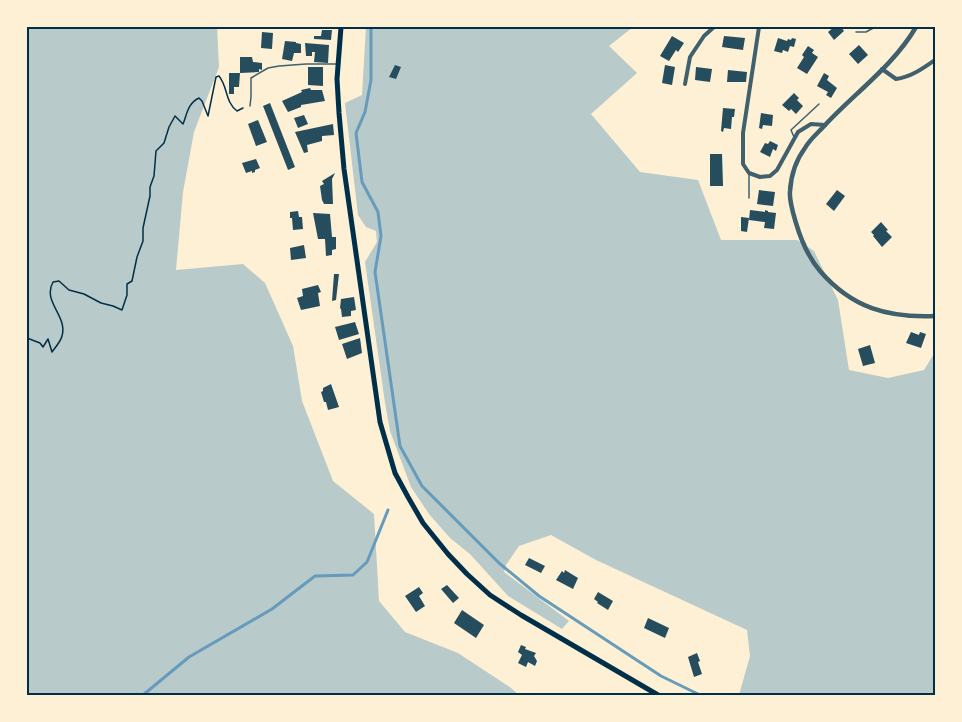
<svg xmlns="http://www.w3.org/2000/svg" width="962" height="722" viewBox="0 0 962 722" font-family="'IBM Plex Sans',sans-serif">
  <style>
    .green { fill: #b9caca }
    .lines { fill: none; stroke-linecap: round; stroke-linejoin: round }
    .stream { stroke: #669bbc; stroke-width: 3 }
    .building { fill: #264d5e }
    .path { stroke: #003049; stroke-width: 1.5 }
    .service { stroke: #3f606c; stroke-width: 1.5 }
    .minor { stroke: #3f606c; stroke-width: 4 }
    .tertiary { stroke: #3f606c; stroke-width: 4.5 }
    .secondary { stroke: #003049; stroke-width: 5 }
    .neatline { fill: none; stroke: #003049; stroke-width: 2 }
  </style>
  <rect width="100%" height="100%" fill="#fdf0d5"/>
  <!-- green -->
  <g class="green">
    <path d="M27,27H217L219,67L194,132L183,192L176,270L243,264L265,283L293,346L302,401L333,481L374,514L379,601L405,632L458,653L511,688L519,695H27Z"/>
    <path d="M366,27H633L609,46L637,73L591,114L640,172L698,180L721,240H797L814,251L838,300L849,370L888,378L924,370L935,352V695H739L750,656L747,630L596,560L551,535L519,546L506,565L504,572L569,621L562,629L508,596L470,554L450,538L429,514L411,487L390,431L385,403L365,262L377,242L376,231L366,227L358,215L345,103L362,95Z"/>
  </g>
  <g class="lines">
    <!-- stream -->
    <g class="stream">
      <path d="M371,27V80L365,112L356,133L362,182L378,212L381,236L375,272L400,446L422,486L499,563L539,596L661,676L700,695"/>
      <path d="M143,695L189,657L272,609L315,576L353,575L367,562L388,510"/>
    </g>
  </g>
  <!-- building -->
  <g class="building">
    <path d="M834,27H841L844,31L834,40L828,32Z"/>
    <path d="M322,30H332L331,40L314,39V36H321Z"/>
    <path d="M262,32L273,33L272,49L261,48Z"/>
    <path d="M672,36L684,43L678,52L676,50L669,61L660,56Z"/>
    <path d="M724,36L745,38L743,50L722,47Z"/>
    <path d="M778,38L787,41L788,39L791,40L792,38L796,39L794,47L790,46L788,52L783,50L782,53L774,51Z"/>
    <path d="M285,41L296,42V43L301,44V53H294L292,61L282,59Z"/>
    <path d="M305,43L329,45L328,63L314,62L315,52H312V56H306Z"/>
    <path d="M859,45L868,55L858,64L849,54Z"/>
    <path d="M808,46L814,50L812,53L818,57L807,74L797,68L804,57L802,55Z"/>
    <path d="M240,57H252L253,62L262,63V70L259,69V72L240,73Z"/>
    <path d="M395,65L401,67L396,79L389,77Z"/>
    <path d="M665,65L675,67L672,85L662,83Z"/>
    <path d="M308,67H323V86L308,85Z"/>
    <path d="M696,67L712,69L710,82L695,80Z"/>
    <path d="M728,70L747,72L746,82H727Z"/>
    <path d="M229,73H240L239,87H234V94H229Z"/>
    <path d="M824,73L829,76L827,80L837,88L831,98L826,95L828,92L817,86Z"/>
    <path d="M310,88L311,90H322L325,101L301,105V107L288,112L282,101L302,92L301,90Z"/>
    <path d="M794,93L799,98L797,100L803,106L796,114L791,109L789,111L782,105Z"/>
    <path d="M270,103L295,167L288,170L263,106Z"/>
    <path d="M723,108L735,109L734,117H732L731,129L724,128L723,132L721,131Z"/>
    <path d="M761,113L773,115L772,126L763,125L762,129L759,128Z"/>
    <path d="M304,115L308,124L298,128L294,118Z"/>
    <path d="M258,120L267,142L256,146L248,124Z"/>
    <path d="M333,124L334,135L322,136V141L307,145L308,152L304,153L295,132Z"/>
    <path d="M770,141L778,145L776,151L773,149L770,157L760,152L765,143L768,144Z"/>
    <path d="M710,154H722L723,186H710Z"/>
    <path d="M256,159L260,168L255,170V172L252,173V171L246,173L242,163Z"/>
    <path d="M335,173L332,179L333,204H324L322,200L320,186L324,184L322,181Z"/>
    <path d="M759,190L775,192L773,206L757,204Z"/>
    <path d="M837,190L845,196L834,211L826,204Z"/>
    <path d="M750,210L765,212V210L768,211V212L776,213L774,229L764,228L765,222L749,220Z"/>
    <path d="M298,211L299,217H302L303,229L293,230L292,218H290V212Z"/>
    <path d="M313,213L330,214L332,237H336V249L332,250V255L326,256L325,239H318Z"/>
    <path d="M741,217L749,218L747,232L741,231Z"/>
    <path d="M881,222L888,230L886,231L892,237L882,247L873,236L874,235L871,232Z"/>
    <path d="M304,245L306,258L291,260L290,248Z"/>
    <path d="M334,274H339L336,300L332,301Z"/>
    <path d="M318,285L321,292L318,293L320,306L301,310L297,298L303,296L302,289Z"/>
    <path d="M354,297L356,310L351,311V316L342,317L341,309L340,308L341,299Z"/>
    <path d="M355,322L359,334L339,340L335,327Z"/>
    <path d="M911,332L919,335L920,332L926,334L921,348L906,343Z"/>
    <path d="M360,338L362,353L347,359L342,344Z"/>
    <path d="M870,345L875,363L863,366L858,349Z"/>
    <path d="M331,384L339,407L328,410L326,402H324L321,392L323,391V388Z"/>
    <path d="M529,558L545,566L541,573L525,565Z"/>
    <path d="M565,570L578,578L573,589L556,580L562,571L564,573Z"/>
    <path d="M447,585L459,598L453,603L441,589Z"/>
    <path d="M419,587L423,593L419,596L425,606L416,612L405,596Z"/>
    <path d="M598,592L613,601L608,610L597,603L598,602L594,599Z"/>
    <path d="M462,610L484,625L476,638L454,623Z"/>
    <path d="M648,618L669,628L665,638L644,628Z"/>
    <path d="M521,645L526,647L525,649L536,653L534,656L537,661L535,666L528,662L526,667L518,663L522,655L518,652Z"/>
    <path d="M697,653L700,661L698,662L702,674L694,677L688,657Z"/>
  </g>
  <g class="lines">
    <!-- path -->
    <path class="path" d="M27,338L40,343L43,347L48,339L52,352C55,348 61,341 62,336C68,316 42,302 53,282L59,281L69,290L84,294L101,303L113,306L122,310L127,295V284L132,281L137,257L143,241V228L150,196V187L154,176L156,151L164,143L169,127L175,116L183,124C187,114 188,103 199,98L202,101L208,116L216,77L219,76C228,87 225,102 237,111L243,108"/>
    <!-- service -->
    <g class="service">
      <path d="M856,32H866L875,27"/>
      <path d="M250,106L251,97V78L268,68L279,66L306,64H337"/>
      <path d="M794,137L791,130L819,104"/>
      <path d="M749,174V198"/>
    </g>
    <!-- minor -->
    <g class="minor">
      <path d="M759,27L743,133V164L749,173L760,177L770,176L777,170L798,132L811,124L825,125"/>
      <path d="M882,69L896,79C911,77 922,69 935,60"/>
      <path d="M685,84L690,57L704,36L714,27"/>
    </g>
    <!-- tertiary -->
    <path class="tertiary" d="M916,27C894,65 856,92 826,124C819,132 810,139 805,148C796,160 791,176 790,191C789,201 793,213 796,223C801,240 809,258 820,271C852,308 888,318 935,316"/>
    <!-- secondary -->
    <path class="secondary" d="M341,27L337,79L339,113L344,169L380,422L395,473L408,497L423,523L448,554L467,574L490,595L521,615L658,695"/>
  </g>
  <!-- border -->
  <rect width="962" height="722" fill="none" stroke="#fdf0d5" stroke-width="57"/>
  <rect x="28" y="28" width="906" height="666" class="neatline"/>
</svg>
